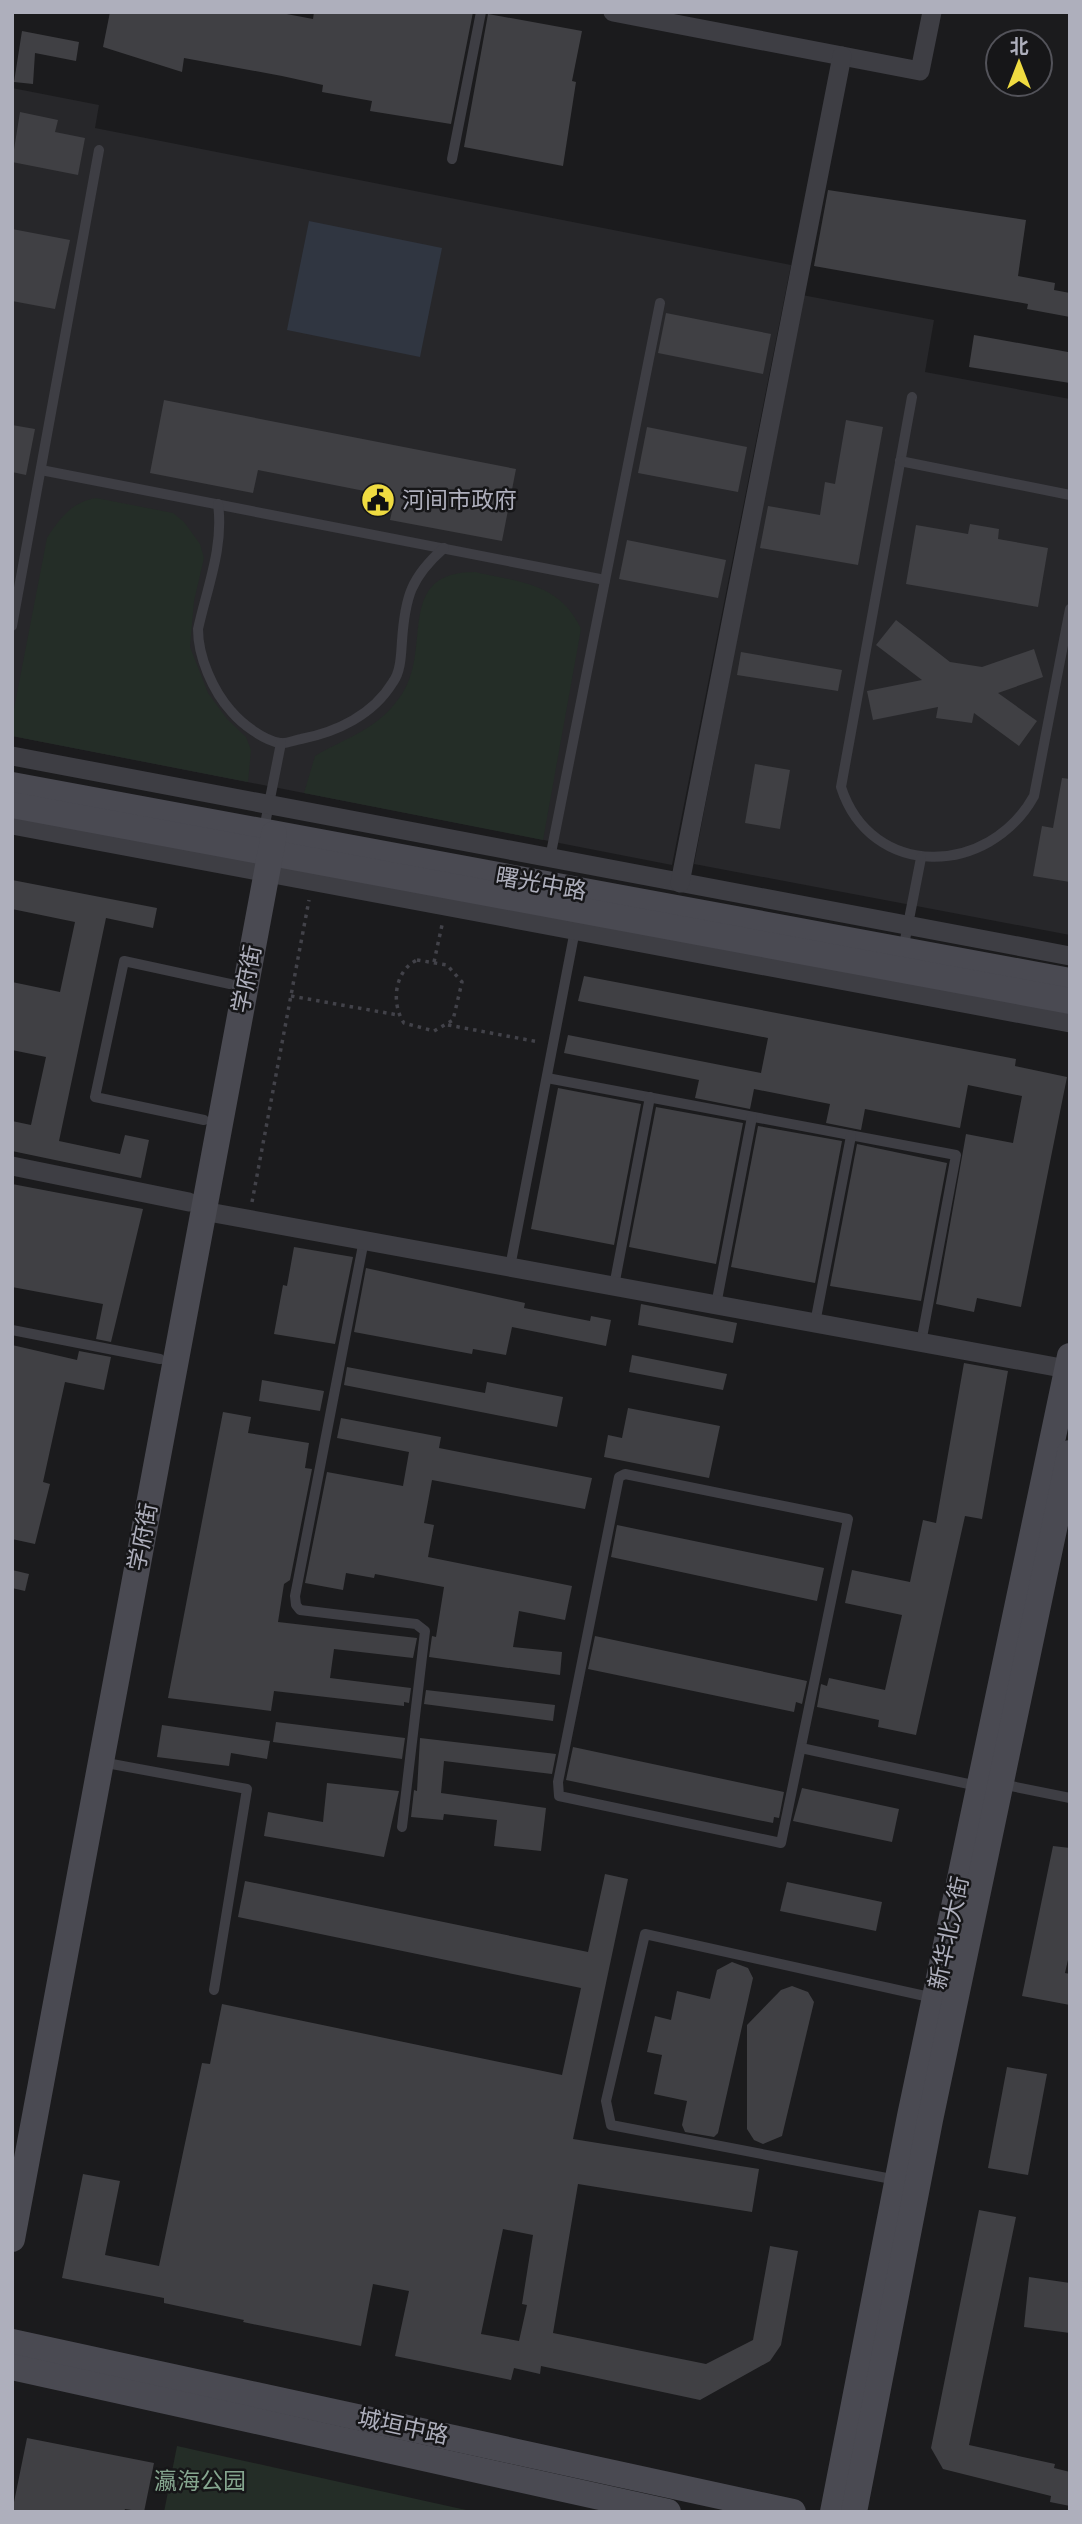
<svg xmlns="http://www.w3.org/2000/svg" width="1082" height="2524" viewBox="0 0 1082 2524" font-family="Karla,'Noto Sans SC',sans-serif">
  <style>
    .built { fill: #27272a }
    .green { fill: #242d27 }
    .water { fill: #303641 }
    .building { fill: #404044; fill-rule: evenodd }
    .lines { fill: none; stroke-linecap: round; stroke-linejoin: round }
    .path { stroke: #424249; stroke-width: 3.5; stroke-dasharray: 3.5 5; stroke-linecap: butt }
    .lane { stroke: #3e3e44; stroke-width: 10 }
    .street { stroke: #3e3e44; stroke-width: 19 }
    .secondary { stroke: #4a4a52; stroke-width: 26 }
    .labels { text-anchor: middle; dominant-baseline: central; stroke-width: 5; stroke-linejoin: round; paint-order: stroke }
    .poi-label { font-size: 23px; fill: #aeafbc; stroke: #161618; text-anchor: start }
    .street-label { font-size: 23px; fill: #aeafbc; stroke: #161618 }
    .park-label { font-size: 23px; fill: #85a68f; stroke: #161618 }
  </style>
  <rect width="100%" height="100%" fill="#1b1b1d"/>
  <!-- built -->
  <g class="built">
    <path d="M12,88L99,105L95,128L791,265L672,865L12,736Z"/>
    <path d="M802,295L934,320L925,372L1070,399V935L694,864Z"/>
  </g>
  <!-- green -->
  <g class="green">
    <path d="M96,498L173,513L184,522L200,544L204,558L194,601L190,647L208,693L227,719L246,737L251,750L248,782L12,736V719L47,538C60,518 72,502 96,498Z"/>
    <path d="M475,572C519,582 560,583 581,629L543,840L304,793L315,756C350,735 377,731 402,694C433,648 394,572 475,572Z"/>
    <path d="M177,2446L475,2512H164Z"/>
  </g>
  <!-- water -->
  <path class="water" d="M309,221L442,248L420,357L287,330Z"/>
  <!-- building -->
  <g class="building">
    <path d="M110,12H276L313,19L314,12H473L451,124L370,111L372,101L322,92L323,85L282,76L184,58L182,72L103,47Z"/>
    <path d="M488,14L582,31L572,81L576,82L563,166L464,147Z"/>
    <path d="M22,31L79,42L76,61L35,53L33,84L14,82Z"/>
    <path d="M20,112L58,120L55,132L85,138L78,175L12,162Z"/>
    <path d="M828,190L1026,220L1018,276L1055,283L1054,290L1070,293V317L1027,309L1028,304L814,266Z"/>
    <path d="M12,229L70,240L55,309L12,301Z"/>
    <path d="M666,313L771,334L763,374L658,353Z"/>
    <path d="M974,335L1068,352L1070,383L969,367Z"/>
    <path d="M164,400L516,469L502,541L390,520L395,497L258,470L253,493L150,473Z"/>
    <path d="M846,420L883,427L858,565L760,548L768,506L820,515L825,482L835,484Z"/>
    <path d="M12,425L35,429L26,475L12,472Z"/>
    <path d="M647,427L747,447L738,492L638,473Z"/>
    <path d="M970,524L999,529L998,539L1048,548L1038,607L906,584L916,525L968,534Z"/>
    <path d="M627,540L726,560L718,598L619,579Z"/>
    <path d="M896,620L950,662L982,667L1034,649L1043,677L998,693L1037,721L1019,746L974,713L972,723L936,718L938,707L873,720L867,691L922,680L876,645Z"/>
    <path d="M741,652L842,670L838,691L737,675Z"/>
    <path d="M755,764L790,770L780,829L745,823Z"/>
    <path d="M1062,778L1070,779V882L1033,876L1042,826L1053,828Z"/>
    <path d="M12,880L157,908L153,928L106,918L59,1141L120,1154L125,1135L149,1140L141,1178L12,1151V1121L31,1125L46,1057L12,1050V982L60,992L75,922L12,909Z"/>
    <path d="M584,976L1016,1059L1015,1066L1067,1077L1021,1307L977,1298L974,1312L936,1304L966,1134L1013,1143L1022,1096L968,1085L960,1128L865,1109L861,1130L826,1123L830,1104L754,1089L750,1109L695,1098L699,1080L564,1053L568,1035L761,1073L768,1038L578,1001Z"/>
    <path d="M558,1088L641,1104L614,1245L531,1229Z"/>
    <path d="M656,1107L743,1123L716,1264L629,1247Z"/>
    <path d="M758,1126L842,1141L815,1283L731,1267Z"/>
    <path d="M857,1144L947,1163L921,1301L830,1286Z"/>
    <path d="M12,1184L143,1209L111,1342L96,1339L103,1304L12,1287Z"/>
    <path d="M294,1247L353,1257L335,1344L274,1334L283,1285L287,1286Z"/>
    <path d="M366,1268L525,1303L524,1308L590,1321L591,1316L611,1320L606,1346L512,1327L506,1355L473,1349L472,1354L354,1332Z"/>
    <path d="M641,1304L737,1323L733,1343L638,1325Z"/>
    <path d="M12,1345L77,1360L79,1351L111,1357L104,1390L65,1382L43,1482L50,1484L35,1544L12,1539Z"/>
    <path d="M632,1355L727,1374L723,1390L629,1372Z"/>
    <path d="M964,1363L1008,1371L982,1519L965,1516L916,1735L878,1727L879,1720L817,1707L821,1684L827,1686L829,1678L885,1690L902,1615L845,1603L852,1570L910,1582L923,1520L936,1523Z"/>
    <path d="M347,1367L485,1393L487,1382L563,1397L557,1427L344,1385Z"/>
    <path d="M262,1380L324,1391L320,1411L259,1401Z"/>
    <path d="M628,1408L720,1426L709,1478L604,1457L608,1435L622,1438Z"/>
    <path d="M223,1412L251,1417L248,1433L309,1443L305,1468L312,1469L290,1580L284,1584L278,1622L417,1638L413,1658L334,1649L330,1678L411,1688L409,1703L404,1702V1706L274,1691L271,1711L168,1698Z"/>
    <path d="M341,1418L441,1437L439,1448L592,1478L585,1509L432,1480L424,1523L434,1525L428,1557L572,1586L565,1620L519,1611L513,1647L562,1652L560,1675L429,1657L432,1636L436,1637L444,1587L375,1574L374,1578L346,1573L343,1590L305,1583L327,1472L403,1486L409,1452L337,1438Z"/>
    <path d="M617,1525L824,1568L817,1601L611,1557Z"/>
    <path d="M12,1570L29,1574L25,1591L12,1588Z"/>
    <path d="M595,1636L807,1681L802,1704L796,1702L794,1712L588,1669Z"/>
    <path d="M426,1690L555,1705L553,1721L424,1704Z"/>
    <path d="M276,1722L405,1738L402,1759L273,1742Z"/>
    <path d="M162,1725L270,1741L267,1759L231,1753L229,1766L157,1757Z"/>
    <path d="M420,1738L556,1754L552,1774L444,1761L441,1793L546,1808L541,1851L494,1846L497,1820L444,1814L443,1820L411,1817L414,1790L417,1791Z"/>
    <path d="M573,1747L784,1792L779,1818L774,1817L773,1823L566,1780Z"/>
    <path d="M327,1783L399,1791L384,1857L264,1836L268,1812L323,1822Z"/>
    <path d="M802,1788L899,1809L892,1842L793,1821Z"/>
    <path d="M1053,1846L1070,1848V1951L1065,1973L1070,1974V2005L1022,1996Z"/>
    <path d="M605,1874L628,1879L573,2139L759,2169L752,2212L578,2184L553,2333L706,2364L753,2340L770,2246L798,2251L781,2345L770,2361L700,2400L541,2366L540,2374L514,2368L511,2380L395,2356L409,2291L373,2284L361,2346L243,2322L244,2320L164,2303V2298L62,2278L83,2174L120,2181L105,2255L159,2266L202,2063L210,2064L222,2004L562,2075L581,1988L238,1917L245,1881L588,1952ZM503,2229L533,2235L522,2304L527,2305L519,2341L481,2334Z"/>
    <path d="M787,1882L882,1902L876,1931L780,1911Z"/>
    <path d="M732,1962L748,1968L753,1978L718,2133L714,2137L685,2132L682,2125L687,2101L654,2094L662,2055L647,2052L655,2016L671,2020L677,1991L710,1999L717,1970Z"/>
    <path d="M792,1986L808,1992L814,2002L782,2136L763,2144L754,2140L747,2129V2025L781,1990Z"/>
    <path d="M1007,2067L1047,2074L1028,2175L988,2168Z"/>
    <path d="M979,2210L1016,2217L969,2445L1055,2464L1054,2468L1070,2472V2506L1050,2502L1051,2496L943,2469L931,2448Z"/>
    <path d="M1029,2277L1070,2283V2333L1024,2327Z"/>
    <path d="M27,2438L154,2463L144,2512L125,2509L124,2512H12Z"/>
  </g>
  <g class="lines">
    <!-- path -->
    <g class="path">
      <path d="M417,960L447,965L462,982L453,1020L434,1031L404,1023C391,1004 394,971 417,960Z"/>
      <path d="M434,962L442,925"/>
      <path d="M291,996L398,1015"/>
      <path d="M448,1025L539,1042"/>
      <path d="M252,1202L309,900"/>
    </g>
    <!-- lane -->
    <g class="lane">
      <path d="M452,159L481,12"/>
      <path d="M912,397L841,787C871,880 989,877 1034,796L1070,609"/>
      <path d="M900,461L1070,495"/>
      <path d="M41,470L605,580"/>
      <path d="M218,504C224,547 207,588 198,629C198,657 213,691 231,711C242,724 263,740 280,743C286,744 295,740 301,739C337,732 373,715 393,682C401,671 401,654 402,641C405,597 411,577 444,548"/>
      <path d="M12,626L99,150"/>
      <path d="M264,829L281,743"/>
      <path d="M550,858L660,303"/>
      <path d="M903,950L921,858"/>
      <path d="M547,1078L956,1155L921,1343"/>
      <path d="M204,1120L95,1097L124,961L230,984"/>
      <path d="M364,1240L295,1596L296,1605L300,1610L416,1624L425,1631L402,1827"/>
      <path d="M510,1267L575,930"/>
      <path d="M614,1286L650,1097"/>
      <path d="M716,1305L752,1117"/>
      <path d="M815,1323L851,1136"/>
      <path d="M12,1330L160,1359"/>
      <path d="M625,1474L848,1519L781,1843L559,1796L558,1782L619,1477Z"/>
      <path d="M801,1748L978,1786"/>
      <path d="M101,1762L247,1789L214,1990"/>
      <path d="M1001,1784L1070,1798"/>
      <path d="M897,2180L611,2125L606,2101L645,1934L934,1998"/>
    </g>
    <!-- street -->
    <g class="street">
      <path d="M613,12L920,71L932,12"/>
      <path d="M12,756L1070,956"/>
      <path d="M12,825L1070,1023"/>
      <path d="M680,883L842,56"/>
      <path d="M12,1166L189,1202"/>
      <path d="M203,1211L1067,1369"/>
    </g>
    <!-- secondary -->
    <g class="secondary">
      <path d="M12,785L1070,981"/>
      <path d="M12,805L1070,1001"/>
      <path d="M12,2239L274,834"/>
      <path d="M12,2342L793,2512"/>
      <path d="M12,2367L668,2512"/>
      <path d="M833,2512L910,2116L1070,1356"/>
      <path d="M854,2512L930,2120L1070,1453"/>
    </g>
  </g>
  <!-- icons -->
  <defs>
    <g id="civic-disc" transform="scale(1.75)"><circle r="9.5" fill="#efdb41" stroke="#161618"/><path d="M-.6-6.5H3V-4.5H.6V-3L4-1V1h2V6H-6V1h2V-1L-.6-3ZM-1.2 2.5V6h2.4V2.5Z" fill="#111"/></g>
  </defs>
  <g fill-rule="evenodd">
    <use href="#civic-disc" x="378" y="500"/>
  </g>
  <g class="labels">
    <!-- poi labels -->
    <g class="poi-label">
      <text x="402" y="500">河间市政府</text>
    </g>
    <!-- street labels -->
    <g class="street-label">
      <text transform="translate(541 884) rotate(10)">曙光中路</text>
      <text transform="translate(247 979) rotate(-79)">学府街</text>
      <text transform="translate(143 1537) rotate(-79)">学府街</text>
      <text transform="translate(949 1933) rotate(-78)">新华北大街</text>
      <text transform="translate(403 2427) rotate(12)">城垣中路</text>
    </g>
    <!-- park labels -->
    <g class="park-label">
      <text x="200" y="2481">瀛海公园</text>
    </g>
  </g>
  <!-- border -->
  <rect width="1082" height="2524" fill="none" stroke="#aeafbc" stroke-width="28"/>
  <!-- north arrow -->
  <g transform="translate(1019 63)"><circle r="33" fill="#161618" stroke="#53535a" stroke-width="2"/>
  <path d="M0-5L12 26L0 18L-12 26Z" fill="#efdb41"/>
  <text y="-10" font-size="19" font-weight="bold" text-anchor="middle" fill="#aeafbc">北</text>
  </g>
</svg>
